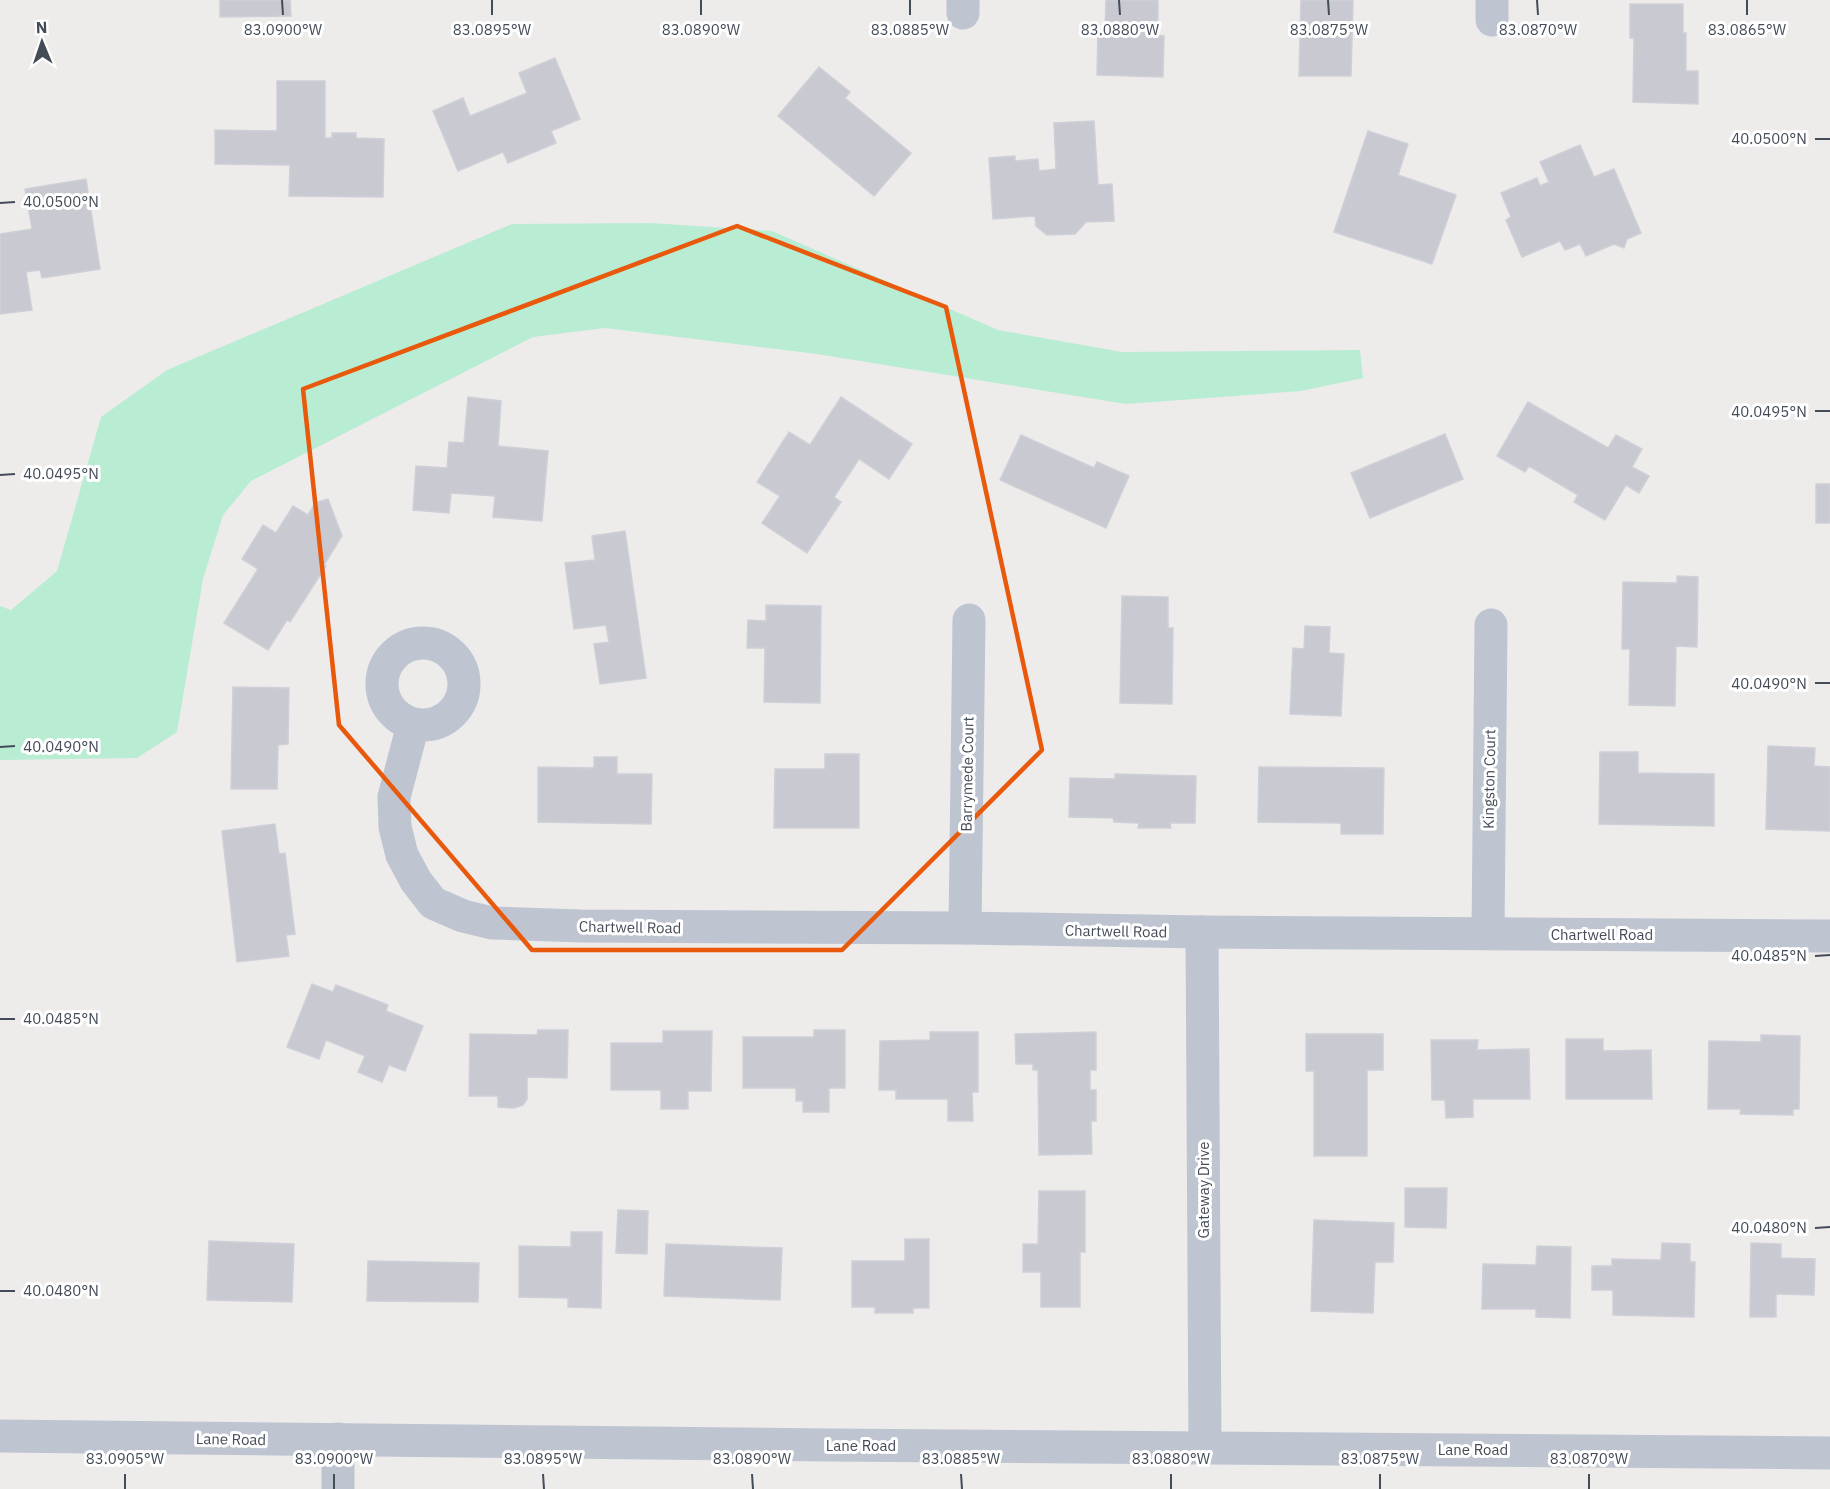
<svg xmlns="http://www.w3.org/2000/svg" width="1830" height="1489" viewBox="0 0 1830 1489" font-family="'IBM Plex Sans',sans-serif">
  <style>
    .green { fill: #b8edd4 }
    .building { fill: #c8c9d1; stroke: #cfd0d7; stroke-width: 1.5 }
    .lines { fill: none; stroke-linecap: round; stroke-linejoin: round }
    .minor { stroke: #bec5d1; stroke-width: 33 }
    .marked { fill: none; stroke: #e8590c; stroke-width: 4.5; stroke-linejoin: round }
    .ticks { fill: none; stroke: #444c58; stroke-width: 2 }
    .labels { text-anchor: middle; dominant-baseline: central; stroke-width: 6; stroke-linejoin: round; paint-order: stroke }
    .street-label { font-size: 15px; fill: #444c58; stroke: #fff }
    .ticks-label { font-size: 15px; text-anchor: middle; fill: #444c58; stroke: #fff; stroke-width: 6; stroke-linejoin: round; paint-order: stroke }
  </style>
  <rect width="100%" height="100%" fill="#eeebeb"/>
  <!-- green -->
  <path class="green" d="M651,223L772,231L998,330L1122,352L1360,350L1363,378L1301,391L1126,404L817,354L605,328L533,337L251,481L223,515L203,579L177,732L137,758L0,760V606L11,610L57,571L101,417L167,370L512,224Z"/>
  <!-- building -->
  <g class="building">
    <path d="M220,0H290L291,16L220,17Z"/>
    <path d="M1106,0H1158V35L1164,36L1163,77L1097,75L1098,32H1105Z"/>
    <path d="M1301,0H1353L1351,76H1299Z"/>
    <path d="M1630,4H1683V33H1686V71H1698V104L1633,102L1634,38H1630Z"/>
    <path d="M555,58L580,119L551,131L556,143L508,163L503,152L458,171L433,111L463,98L470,116L527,93L519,73Z"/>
    <path d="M819,67L850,92L845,98L911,153L874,196L778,116Z"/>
    <path d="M277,81H325V138H332V133H356V138L384,139L383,197L289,196L290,165L215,164V130L277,131Z"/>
    <path d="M1094,121L1098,185L1112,184L1114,221L1086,222L1075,234L1047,235L1036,226L1035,216L993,219L989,158L1015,156V161L1038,159L1039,171L1056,169L1054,123Z"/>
    <path d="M1368,131L1408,144L1398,175L1456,195L1432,264L1334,232Z"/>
    <path d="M1580,145L1594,177L1614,169L1641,233L1627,239L1624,248L1614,244L1586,256L1580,244L1565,250L1560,241L1522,257L1506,220L1511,217L1501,193L1537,178L1540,186L1549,182L1540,162Z"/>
    <path d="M86,179L100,269L42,278L40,270L26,272L32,310L0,314V234L32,229L25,189Z"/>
    <path d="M468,397L501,401L498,446L548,451L542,521L493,517L495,496L451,493L449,513L413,510L416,466L447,468L449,442L464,443Z"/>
    <path d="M841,397L912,444L889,479L859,459L834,497L841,502L807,553L762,523L780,496L757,482L789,432L810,445Z"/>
    <path d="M1528,402L1608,448L1616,435L1642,449L1632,467L1649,476L1639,493L1626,485L1605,520L1574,502L1578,495L1529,466L1525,472L1497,456Z"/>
    <path d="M1445,434L1463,479L1370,518L1351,473Z"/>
    <path d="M1021,435L1094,468L1097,462L1129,476L1106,528L1000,480Z"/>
    <rect x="1816" y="484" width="14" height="39"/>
    <path d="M328,499L342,536L324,565L326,566L290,622L287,620L268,650L224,623L258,569L242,559L263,525L276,533L293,506L308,515L315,503Z"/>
    <path d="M625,531L646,678L600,684L594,644L609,642L606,625L574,629L565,563L595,560L592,536Z"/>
    <path d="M1677,576L1698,577L1697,647L1676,646L1675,706L1629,705L1630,649H1622L1623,582L1677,583Z"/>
    <path d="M1122,596L1168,597V628H1173L1172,704L1120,703Z"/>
    <path d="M766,605L821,606L820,703L764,702L765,648H747L748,620L766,621Z"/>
    <path d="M1305,626L1330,627L1329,653L1344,654L1341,716L1290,714L1293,648L1304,649Z"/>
    <path d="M233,687L289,688L288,744L278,745L277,789H231Z"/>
    <path d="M1768,746L1815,748L1814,766L1830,767V831L1766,829Z"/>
    <path d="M1600,752H1638V773L1714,774V826L1599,824Z"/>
    <path d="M825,754H859V828H774L775,769H825Z"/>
    <path d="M594,757H617V774H652L651,824L538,822V767L594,768Z"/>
    <path d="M1259,767L1384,768L1383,834H1341V823L1258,822Z"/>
    <path d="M1115,774L1196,776L1195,823H1170L1171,828H1138L1139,823L1114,822L1113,818L1069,817L1070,778L1115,779Z"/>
    <path d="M275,824L279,854L285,853L295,934L286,935L289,956L237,962L222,831Z"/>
    <path d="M312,984L333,992L336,985L388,1005L386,1011L423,1026L405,1071L389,1065L382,1082L358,1072L365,1056L326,1040L319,1059L287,1047Z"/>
    <path d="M538,1030H568L567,1078L527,1077V1099L523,1105L514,1108L498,1107V1096H469L470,1034L537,1035Z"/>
    <path d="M814,1030H845V1088H829V1112H803V1101H796V1088H743V1037H814Z"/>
    <path d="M663,1031H712L711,1091H688V1109H661V1090H611V1043H663Z"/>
    <path d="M930,1032H978V1092H972L973,1121H948V1099H896V1090H879L880,1041L930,1040Z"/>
    <path d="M1096,1032V1070H1090V1090H1096V1121H1091L1092,1154L1039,1155L1038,1070H1033V1064H1016L1015,1034Z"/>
    <path d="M1306,1034H1383V1070H1367V1156H1314V1071H1306Z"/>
    <path d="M1761,1035L1800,1036L1799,1109H1793V1115L1740,1114L1741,1109H1708L1709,1041L1761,1042Z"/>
    <path d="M1566,1039H1603V1051L1651,1050L1652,1099H1566Z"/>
    <path d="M1431,1040H1478L1477,1050L1529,1049L1530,1099H1473V1117L1446,1118L1445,1100H1432Z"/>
    <path d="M1405,1188H1447L1446,1228L1405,1227Z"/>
    <path d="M1039,1191H1085V1252H1080V1307H1041V1272H1023V1244H1038Z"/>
    <path d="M618,1210L648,1211L647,1254L616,1253Z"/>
    <path d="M1314,1220L1394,1223L1393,1262H1375L1373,1313L1311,1311Z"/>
    <path d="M571,1232H602L601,1308L568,1307V1298L519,1297V1246L571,1247Z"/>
    <path d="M905,1239H929V1308H913V1313H875V1307H852V1261H905Z"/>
    <path d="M209,1241L294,1244L292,1302L207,1300Z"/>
    <path d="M1662,1243L1690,1244V1262H1695L1694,1317L1613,1315V1290H1592V1266H1612V1259L1661,1260Z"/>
    <path d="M1751,1243L1781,1244V1258L1815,1259L1814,1295L1776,1294V1317H1750Z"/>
    <path d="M666,1244L782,1248L780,1300L664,1296Z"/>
    <path d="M1537,1246L1571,1247L1570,1318L1536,1317V1309H1482L1483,1264L1536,1265Z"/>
    <path d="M368,1261L479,1263L478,1302L367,1301Z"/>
  </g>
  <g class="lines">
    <!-- minor -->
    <g class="minor">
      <path d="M963,13V0"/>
      <path d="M1492,20V0"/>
      <circle cx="423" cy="684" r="41"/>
      <path d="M413,725L394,797L395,827L402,855L416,881L433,903L463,916L492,923L581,926L965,928L1202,932L1830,936"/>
      <path d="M965,928L969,620"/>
      <path d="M1202,932L1205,1447"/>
      <path d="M1488,933L1491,625"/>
      <path d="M0,1436L832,1445L1830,1453"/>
      <path d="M338,1489V1439"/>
    </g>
  </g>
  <!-- marked area -->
  <path class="marked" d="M737,226L946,307L1042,750L842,950H532L339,725L303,389Z"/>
  <!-- ticks -->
  <path class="ticks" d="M282,0L283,15M492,0V15M701,0V15M910,0V15M1119,0L1120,15M1328,0L1329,15M1537,0L1538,15M1747,0V15M1815,139H1830M0,203L15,202M1815,411H1830M0,475L15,474M1815,683H1830M0,747L15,746M1815,956L1830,955M0,1019H15M1815,1228L1830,1227M0,1291H15M125,1474V1489M334,1474V1489M543,1474L544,1489M752,1474L753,1489M961,1474L962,1489M1171,1474V1489M1380,1474V1489M1589,1474V1489"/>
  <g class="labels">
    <!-- street labels -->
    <g class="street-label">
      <text transform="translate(967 774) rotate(-89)">Barrymede Court</text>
      <text transform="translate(1489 779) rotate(-89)">Kingston Court</text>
      <text transform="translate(630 927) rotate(1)">Chartwell Road</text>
      <text transform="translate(1116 931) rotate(1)">Chartwell Road</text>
      <text x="1602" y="934">Chartwell Road</text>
      <text transform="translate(1203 1190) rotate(-90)">Gateway Drive</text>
      <text transform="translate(231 1439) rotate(1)">Lane Road</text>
      <text x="861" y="1445">Lane Road</text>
      <text x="1473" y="1449">Lane Road</text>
    </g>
  </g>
  <g class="ticks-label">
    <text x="283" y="35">83.0900°W</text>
    <text x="492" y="35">83.0895°W</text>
    <text x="701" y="35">83.0890°W</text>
    <text x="910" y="35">83.0885°W</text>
    <text x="1120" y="35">83.0880°W</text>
    <text x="1329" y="35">83.0875°W</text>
    <text x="1538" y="35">83.0870°W</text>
    <text x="1747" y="35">83.0865°W</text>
    <text x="1769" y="144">40.0500°N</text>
    <text x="61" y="207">40.0500°N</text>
    <text x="1769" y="417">40.0495°N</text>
    <text x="61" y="479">40.0495°N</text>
    <text x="1769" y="689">40.0490°N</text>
    <text x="61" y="752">40.0490°N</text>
    <text x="1769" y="961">40.0485°N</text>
    <text x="61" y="1024">40.0485°N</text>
    <text x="1769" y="1233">40.0480°N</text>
    <text x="61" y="1296">40.0480°N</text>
    <text x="125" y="1464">83.0905°W</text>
    <text x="334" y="1464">83.0900°W</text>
    <text x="543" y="1464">83.0895°W</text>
    <text x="752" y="1464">83.0890°W</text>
    <text x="961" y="1464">83.0885°W</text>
    <text x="1171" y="1464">83.0880°W</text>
    <text x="1380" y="1464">83.0875°W</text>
    <text x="1589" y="1464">83.0870°W</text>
  </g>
  <!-- north arrow -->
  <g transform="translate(42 42) rotate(358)" stroke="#ffffff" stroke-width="4.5" paint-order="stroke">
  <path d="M0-4.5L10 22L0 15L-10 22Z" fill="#444c58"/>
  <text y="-9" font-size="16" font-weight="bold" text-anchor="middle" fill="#444c58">N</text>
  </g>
</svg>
